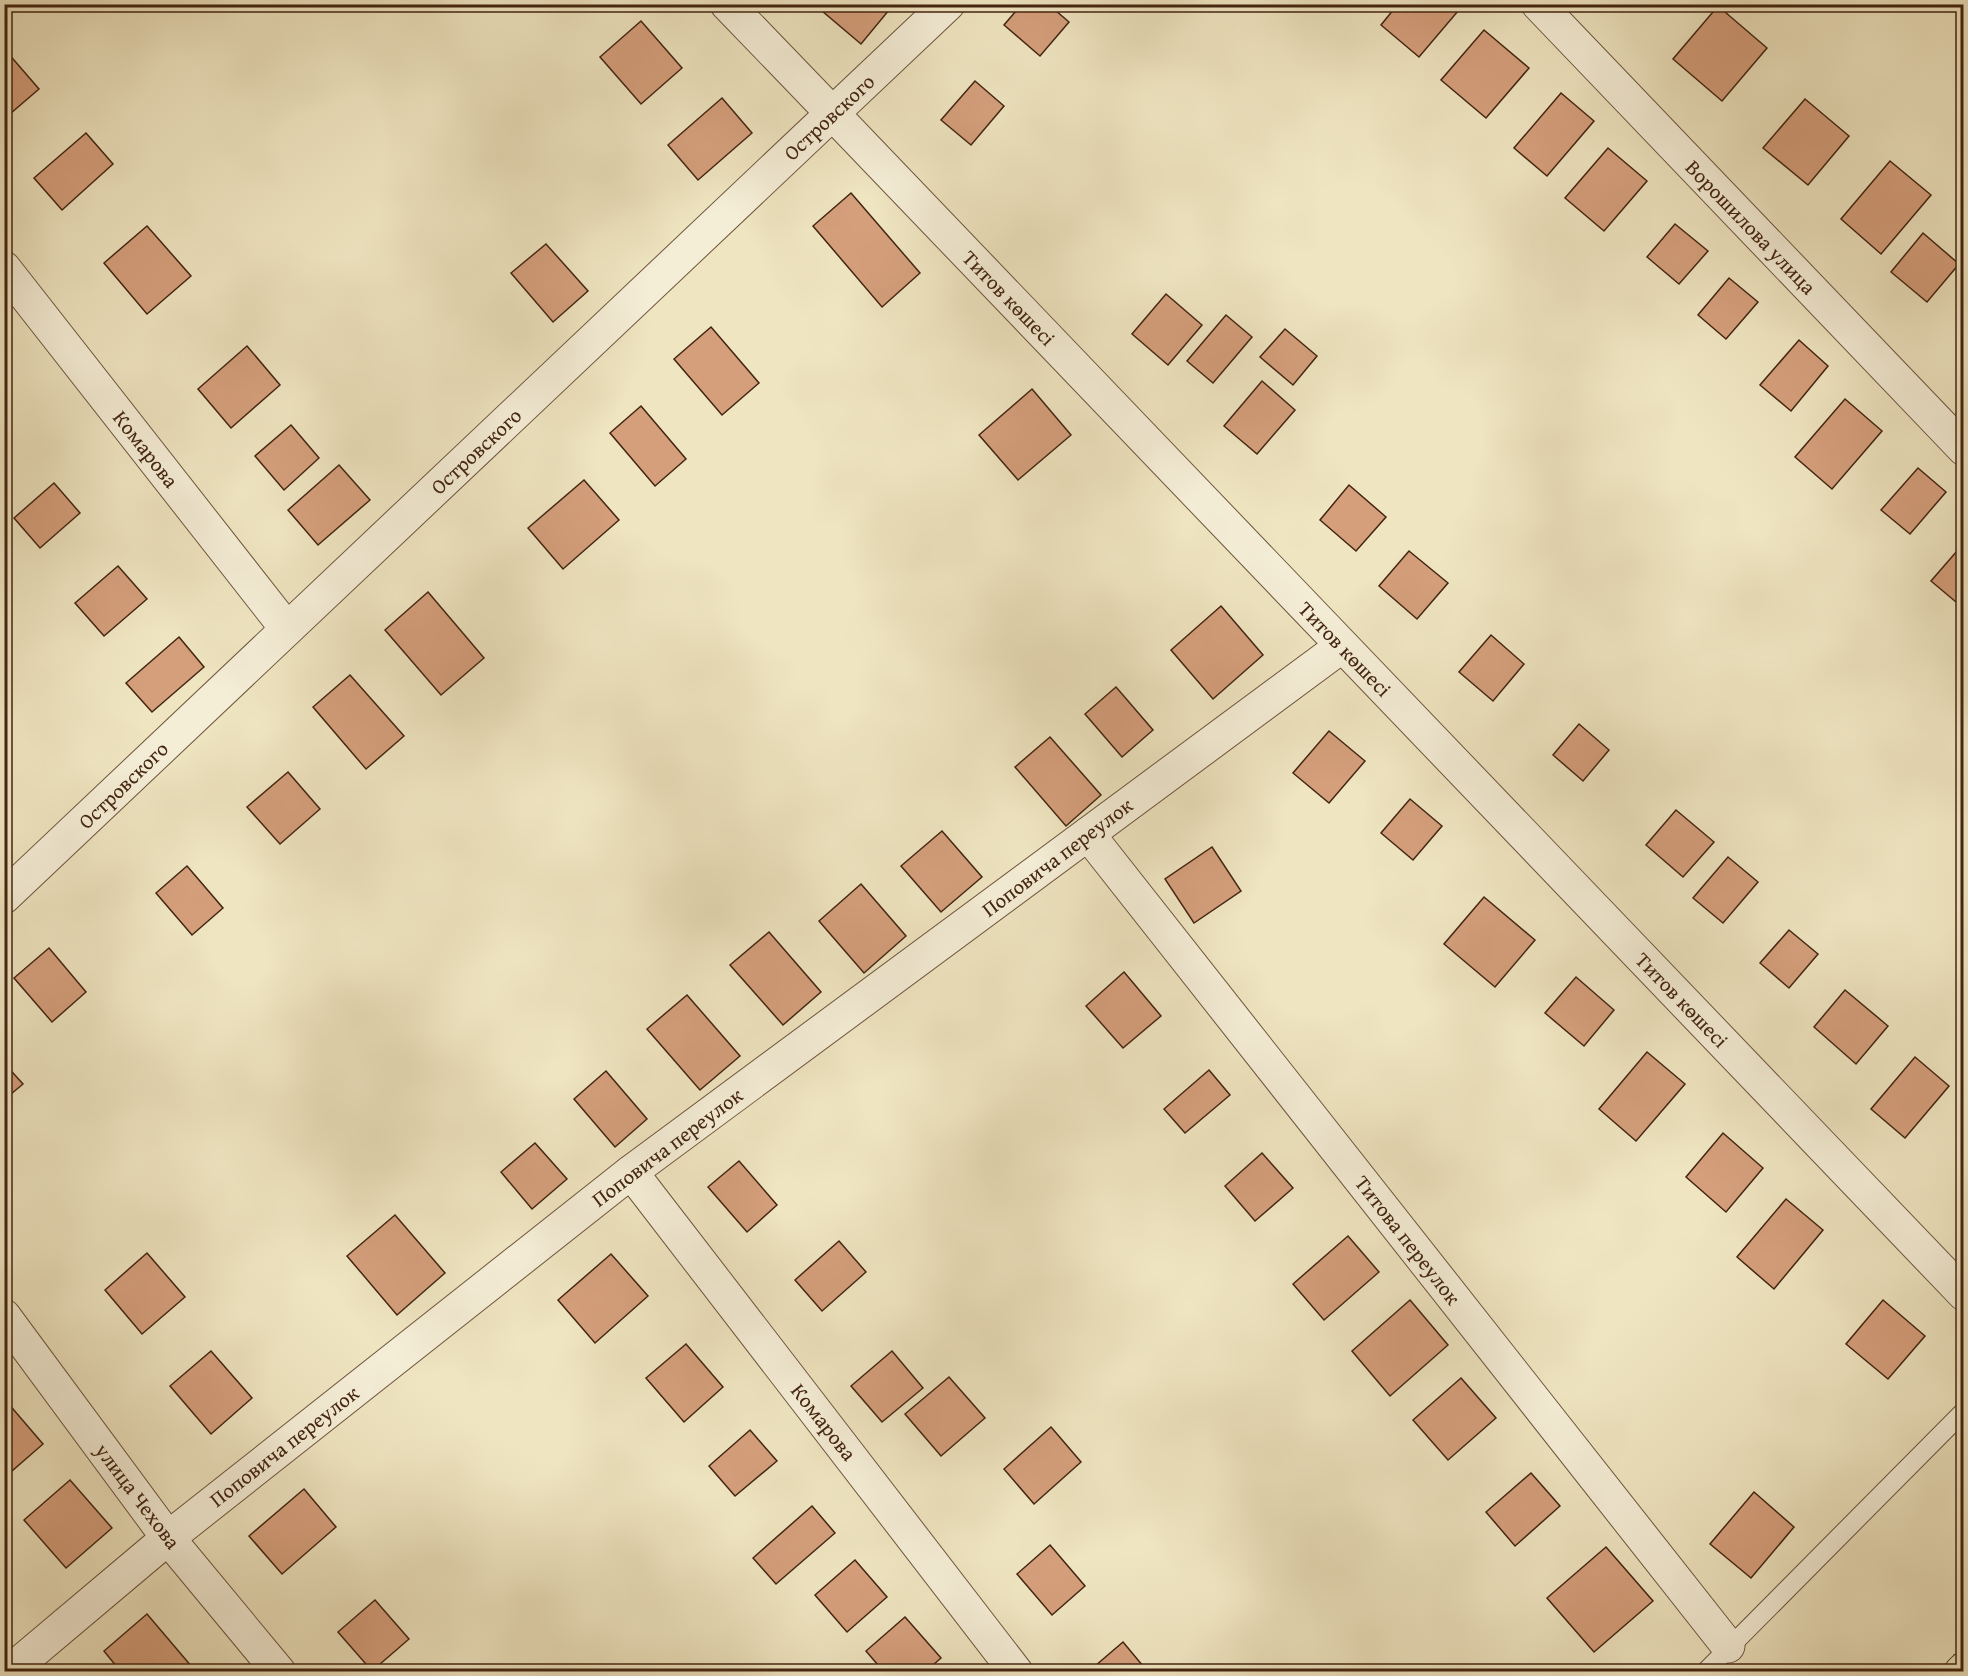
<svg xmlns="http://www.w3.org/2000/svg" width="1968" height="1676" viewBox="0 0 1968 1676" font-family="'Gentium Book Plus',serif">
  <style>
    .building { fill: #d59f7c; stroke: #432511; stroke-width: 1.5 }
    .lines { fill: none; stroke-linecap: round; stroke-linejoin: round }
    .service-casing { stroke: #6e553d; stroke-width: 20 }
    .minor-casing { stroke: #6e553d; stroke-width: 35 }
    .trunk-casing { stroke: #432511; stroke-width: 35 }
    .service { stroke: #f5eed7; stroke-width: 18 }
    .minor { stroke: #f5eed7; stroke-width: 33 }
    .trunk { stroke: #efe5c1; stroke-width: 33 }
    .labels { text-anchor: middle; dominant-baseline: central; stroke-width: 4.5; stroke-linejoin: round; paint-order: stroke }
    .street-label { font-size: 21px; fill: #432511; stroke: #f5eed7 }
  </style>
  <rect width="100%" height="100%" fill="#efe5c1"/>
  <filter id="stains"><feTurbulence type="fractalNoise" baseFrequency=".00333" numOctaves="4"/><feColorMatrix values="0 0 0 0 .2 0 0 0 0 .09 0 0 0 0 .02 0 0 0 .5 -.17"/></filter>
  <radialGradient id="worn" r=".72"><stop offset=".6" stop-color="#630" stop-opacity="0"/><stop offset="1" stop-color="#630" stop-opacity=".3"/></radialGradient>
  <!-- building -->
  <g class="building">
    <path d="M825,4H894L861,44L821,10Z"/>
    <path d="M1022,4H1048L1069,22L1040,56L1004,25Z"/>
    <path d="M1398,4H1464L1419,57L1381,25Z"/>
    <path d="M1718,6L1767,48L1722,101L1673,59Z"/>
    <path d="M641,21L682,68L641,104L600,57Z"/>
    <path d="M1484,30L1529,68L1486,118L1441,80Z"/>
    <path d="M7,52L39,89L4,119V54Z"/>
    <path d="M975,81L1004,106L971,145L941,120Z"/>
    <path d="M1561,93L1594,121L1547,176L1514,148Z"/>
    <path d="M722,98L752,133L698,180L668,145Z"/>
    <path d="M1805,99L1849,136L1808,185L1763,148Z"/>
    <path d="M86,133L113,164L62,210L34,178Z"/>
    <path d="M1608,148L1647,181L1604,231L1565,198Z"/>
    <path d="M1890,161L1931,195L1881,254L1841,219Z"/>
    <path d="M851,193L920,273L882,307L813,226Z"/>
    <path d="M1675,224L1708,251L1679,284L1647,257Z"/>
    <path d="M147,226L191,276L147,314L104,263Z"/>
    <path d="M1923,233L1959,264L1927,302L1891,272Z"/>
    <path d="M546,244L588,291L553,322L511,273Z"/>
    <path d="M1729,278L1758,302L1726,339L1698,315Z"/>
    <path d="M1166,294L1202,325L1168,365L1132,334Z"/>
    <path d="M1226,315L1252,337L1213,383L1187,361Z"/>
    <path d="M711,327L759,383L722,415L674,359Z"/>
    <path d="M1285,329L1317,356L1293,385L1260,357Z"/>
    <path d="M1799,340L1828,366L1791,411L1760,385Z"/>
    <path d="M247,346L280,385L231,428L198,389Z"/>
    <path d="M1262,381L1295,410L1257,454L1224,426Z"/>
    <path d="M1032,389L1071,435L1018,480L979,435Z"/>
    <path d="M1845,399L1882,431L1832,489L1795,457Z"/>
    <path d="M641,406L686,459L655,486L610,433Z"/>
    <path d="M291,425L319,458L284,490L255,456Z"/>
    <path d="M339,465L370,500L318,545L288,510Z"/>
    <path d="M1918,468L1946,492L1910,534L1881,510Z"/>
    <path d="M584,480L619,520L563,569L528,528Z"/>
    <path d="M54,483L80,513L40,548L14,518Z"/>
    <path d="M1349,485L1386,517L1356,551L1320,520Z"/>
    <path d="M1964,543V593L1956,602L1931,581Z"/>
    <path d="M1409,551L1448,583L1417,619L1379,586Z"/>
    <path d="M118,566L147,599L104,636L75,603Z"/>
    <path d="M428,592L484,658L441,695L385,630Z"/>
    <path d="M1221,606L1263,655L1213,699L1171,650Z"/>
    <path d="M1491,635L1524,664L1493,701L1459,672Z"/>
    <path d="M179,637L204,667L152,712L126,683Z"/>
    <path d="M350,675L404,736L366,769L313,707Z"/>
    <path d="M1116,687L1153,730L1122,757L1085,714Z"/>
    <path d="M1579,724L1609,750L1583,781L1553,755Z"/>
    <path d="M1329,731L1365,761L1329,803L1293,773Z"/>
    <path d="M1050,737L1101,795L1066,826L1015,767Z"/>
    <path d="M288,772L320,809L280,844L247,807Z"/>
    <path d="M1410,799L1442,826L1413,860L1381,833Z"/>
    <path d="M1676,810L1714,842L1683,877L1646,845Z"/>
    <path d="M942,831L982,877L941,912L901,866Z"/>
    <path d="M1212,847L1241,891L1194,923L1165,879Z"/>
    <path d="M1728,857L1758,882L1723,923L1693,898Z"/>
    <path d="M187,866L223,908L192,935L156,893Z"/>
    <path d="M861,884L906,936L864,973L819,921Z"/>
    <path d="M1484,897L1535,940L1495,987L1444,944Z"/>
    <path d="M1789,930L1818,954L1789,988L1760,963Z"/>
    <path d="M769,932L821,992L783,1025L730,965Z"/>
    <path d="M49,948L86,992L52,1022L14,978Z"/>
    <path d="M1124,972L1161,1016L1123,1048L1086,1006Z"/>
    <path d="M1576,977L1614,1010L1584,1046L1545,1013Z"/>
    <path d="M1845,990L1888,1026L1856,1064L1814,1027Z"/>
    <path d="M687,995L740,1056L700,1090L647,1029Z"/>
    <path d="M1647,1052L1685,1084L1636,1141L1599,1109Z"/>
    <path d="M1915,1057L1949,1086L1905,1138L1871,1109Z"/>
    <path d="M4,1063L23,1084L4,1100Z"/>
    <path d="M1209,1070L1230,1095L1185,1133L1164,1109Z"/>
    <path d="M606,1071L647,1119L615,1147L574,1099Z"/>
    <path d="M1723,1133L1763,1168L1726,1212L1686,1177Z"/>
    <path d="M535,1143L567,1179L532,1209L501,1172Z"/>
    <path d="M1262,1153L1293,1188L1255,1221L1225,1186Z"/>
    <path d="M739,1161L777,1205L747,1232L708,1187Z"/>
    <path d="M1786,1199L1823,1230L1774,1289L1737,1257Z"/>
    <path d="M395,1215L445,1273L397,1315L347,1256Z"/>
    <path d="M1348,1236L1379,1272L1324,1320L1293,1284Z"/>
    <path d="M839,1241L866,1272L822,1311L795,1280Z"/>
    <path d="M147,1253L185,1297L142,1334L105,1290Z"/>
    <path d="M611,1254L648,1296L595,1343L558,1300Z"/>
    <path d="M1410,1300L1448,1345L1390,1396L1352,1351Z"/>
    <path d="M1883,1300L1925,1336L1888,1379L1846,1344Z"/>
    <path d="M686,1344L723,1387L684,1422L646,1378Z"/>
    <path d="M211,1351L252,1398L211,1434L170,1386Z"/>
    <path d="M892,1351L923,1388L882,1422L851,1386Z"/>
    <path d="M949,1377L985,1418L941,1456L905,1414Z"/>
    <path d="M1461,1378L1496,1418L1448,1460L1413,1420Z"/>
    <path d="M7,1402L43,1444L5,1477L4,1403Z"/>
    <path d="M1051,1427L1081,1462L1034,1504L1004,1469Z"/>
    <path d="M750,1430L777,1461L735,1496L709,1466Z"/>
    <path d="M1531,1473L1560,1506L1515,1546L1486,1512Z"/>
    <path d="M70,1480L112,1528L66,1568L24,1520Z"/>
    <path d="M304,1489L336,1527L282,1574L249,1536Z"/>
    <path d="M1754,1492L1794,1527L1751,1578L1710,1544Z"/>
    <path d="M812,1506L835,1533L776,1584L753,1558Z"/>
    <path d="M1050,1545L1085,1586L1052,1615L1017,1574Z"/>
    <path d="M1606,1547L1653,1601L1594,1652L1547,1598Z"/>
    <path d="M855,1560L887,1597L847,1632L815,1595Z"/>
    <path d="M375,1600L409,1639L372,1671L338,1632Z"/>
    <path d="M147,1614L192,1667L187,1672H121L104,1651Z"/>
    <path d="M905,1617L941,1658L925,1672H884L866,1651Z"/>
    <path d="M1123,1642L1148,1672H1088Z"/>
  </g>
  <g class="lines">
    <!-- service casing -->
    <g class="service-casing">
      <path id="service" d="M1705,1672L1964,1411"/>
    </g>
    <!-- minor casing -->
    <g class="minor-casing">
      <g id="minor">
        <path d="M727,4L833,114L1964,1294"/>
        <path d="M1538,4L1964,449"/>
        <path d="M4,268L287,629"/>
        <path d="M1088,834L1728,1646"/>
        <path d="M4,897L948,4"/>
        <path d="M631,1172L1016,1672"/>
        <path d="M4,1316L168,1538L279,1672"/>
        <path d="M9,1672L168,1538L631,1172L1342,646"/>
      </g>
    </g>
    <!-- trunk casing -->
    <g class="trunk-casing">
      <path id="trunk" d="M1961,1672L1964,1669"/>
    </g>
    <!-- service -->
    <use href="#service" class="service"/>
    <!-- minor -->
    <use href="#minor" class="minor"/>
    <!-- trunk -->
    <use href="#trunk" class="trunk"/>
  </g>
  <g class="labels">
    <!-- street labels -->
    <g class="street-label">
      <text transform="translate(829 117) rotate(-43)">Островского</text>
      <text transform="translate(1751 227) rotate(46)">Ворошилова улица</text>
      <text transform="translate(1009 298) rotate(46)">Титов көшесі</text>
      <text transform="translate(146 449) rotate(52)">Комарова</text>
      <text transform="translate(476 451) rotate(-43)">Островского</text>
      <text transform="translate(1345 649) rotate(46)">Титов көшесі</text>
      <text transform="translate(123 785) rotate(-44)">Островского</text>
      <text transform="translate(1057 857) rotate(-37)">Поповича переулок</text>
      <text transform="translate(1682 1000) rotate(46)">Титов көшесі</text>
      <text transform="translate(667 1147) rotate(-37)">Поповича переулок</text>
      <text transform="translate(1408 1240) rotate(52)">Титова переулок</text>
      <text transform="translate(824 1422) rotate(52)">Комарова</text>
      <text transform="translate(284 1446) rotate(-38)">Поповича переулок</text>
      <text transform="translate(138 1496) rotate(53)">улица Чехова</text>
    </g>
  </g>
  <!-- margin -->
  <rect width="1968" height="1676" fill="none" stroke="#efe5c1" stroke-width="24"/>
  <rect x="6" y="6" width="1956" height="1664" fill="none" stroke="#432511" stroke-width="3"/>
  <rect x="12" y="12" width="1944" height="1652" fill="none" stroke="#432511" stroke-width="1.5"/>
  <rect width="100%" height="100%" filter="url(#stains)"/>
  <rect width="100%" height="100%" fill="url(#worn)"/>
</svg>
